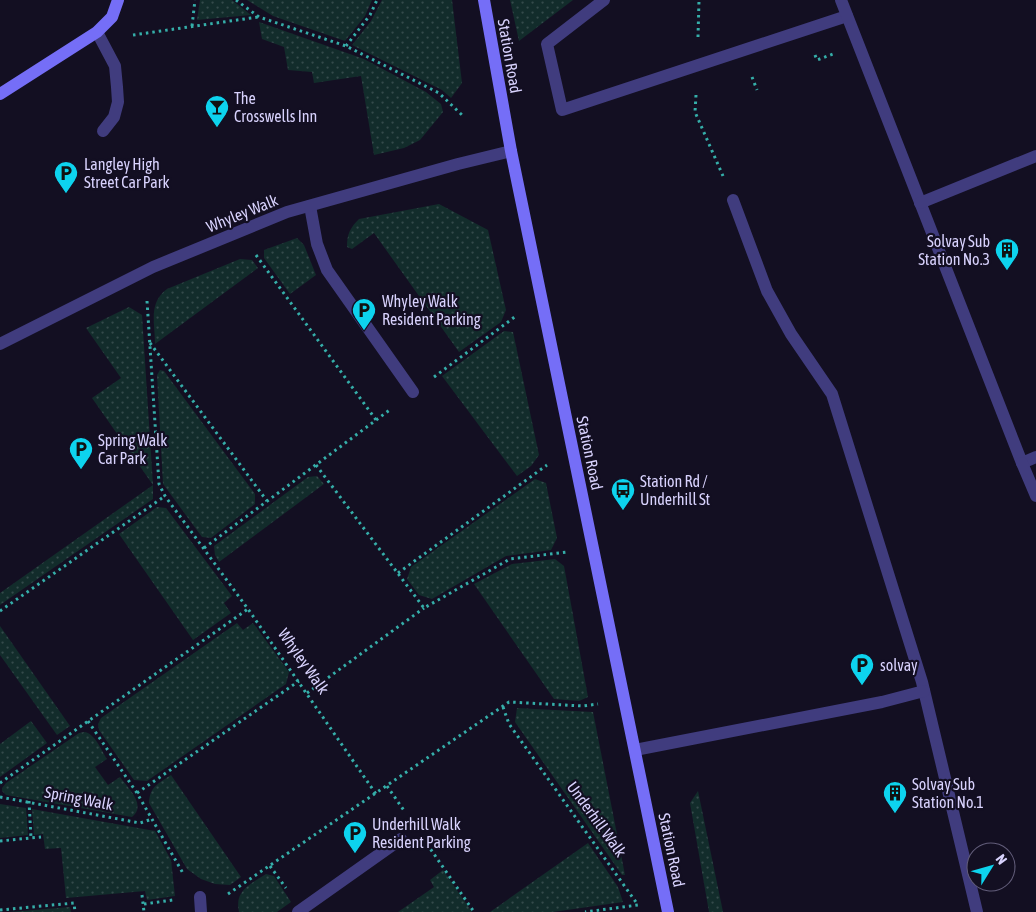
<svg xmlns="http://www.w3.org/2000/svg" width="1036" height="912" viewBox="0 0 1036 912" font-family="'Asap Condensed',sans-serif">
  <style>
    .grass { fill: url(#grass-dots) }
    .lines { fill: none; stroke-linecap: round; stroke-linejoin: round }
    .path { stroke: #35aea9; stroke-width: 3; stroke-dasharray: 2.5 4; stroke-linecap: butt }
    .service { stroke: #403c7e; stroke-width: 12 }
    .minor { stroke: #403c7e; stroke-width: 12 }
    .secondary { stroke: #756ef7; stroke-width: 12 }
    .labels { text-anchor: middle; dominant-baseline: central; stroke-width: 4.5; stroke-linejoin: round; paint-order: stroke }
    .street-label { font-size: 16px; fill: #d8d2fd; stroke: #130f22 }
    .poi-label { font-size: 16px; fill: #d8d2fd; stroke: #130f22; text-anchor: start }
  </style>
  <defs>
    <pattern id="grass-dots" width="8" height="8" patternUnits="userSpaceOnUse" patternTransform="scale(1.25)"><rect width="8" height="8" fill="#122c2b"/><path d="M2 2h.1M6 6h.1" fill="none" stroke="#344a4b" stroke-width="1.8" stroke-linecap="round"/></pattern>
  </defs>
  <rect width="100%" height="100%" fill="#130f22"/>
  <!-- grass -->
  <g class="grass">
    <path d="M200,0H232L251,15L197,20Z"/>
    <path d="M247,0H372L365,16L345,41L273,16Z"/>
    <path d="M382,0H452L462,83L451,98L442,90L352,45L371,21Z"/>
    <path d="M510,0H573L519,41Z"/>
    <path d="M259,22L364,59L426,92L441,104L443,112L420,140L404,148L374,155L361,76L314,83L312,72L288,70L284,47L262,39Z"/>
    <path d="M439,204L488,230L506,310L501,322L459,352L374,233L352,249L347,247C347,234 350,228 359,219Z"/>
    <path d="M297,238L304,245L316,275L290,294L264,258V250Z"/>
    <path d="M240,259L252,260L258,268L155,344C155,323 148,303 167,289Z"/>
    <path d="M129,307L142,315L153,485V499L0,605V593L153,485L92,398L121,378L86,328Z"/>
    <path d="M504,331L513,332L539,455L531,466L517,476L442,376Z"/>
    <path d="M160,370L164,371L255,494V504L211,538L202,537L163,484L157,375Z"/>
    <path d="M317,476L324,484L219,562L215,555L214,546L308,477Z"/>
    <path d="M535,479L546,483L557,538L551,550L506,556L432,599L419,595L407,579L411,567Z"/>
    <path d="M157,507L166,508L232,596L224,603L231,613L193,640L119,534Z"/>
    <path d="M555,559L564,566L588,697L579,701L554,699L474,584L512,564Z"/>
    <path d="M237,623L243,630L253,623L289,672L286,684L147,781L134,780L99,730L98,724L101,718Z"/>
    <path d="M0,626L70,726L57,735L0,655Z"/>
    <path d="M517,708L593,712L625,875H622L515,722Z"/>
    <path d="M31,721L47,743L0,777V744Z"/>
    <path d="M84,732C95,733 101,750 107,759L95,767L108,785L120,777C128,788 147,805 132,817L6,795L2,791V788L6,783L79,733Z"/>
    <path d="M171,775L241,877L230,885L215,884L201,879L187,869L149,803C150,786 158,784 171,775Z"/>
    <path d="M698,791L723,912H709L690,803Z"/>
    <path d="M0,804L26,808L28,835L0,838Z"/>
    <path d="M32,809L155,831L171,860L175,896L147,900L145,891L66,898L61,848L45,849L43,834L34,835Z"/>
    <path d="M588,843L618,887L623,902L553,912H490Z"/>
    <path d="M443,870L472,912H398L434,887L430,880Z"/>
    <path d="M266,874L274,876L291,902L277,912H239C234,890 251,884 266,874Z"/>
    <path d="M70,907L71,912H10Z"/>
  </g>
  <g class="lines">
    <!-- path -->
    <g class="path">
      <path d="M236,0L259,17L346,46L439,93L462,115"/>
      <path d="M192,26L195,0"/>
      <path d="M133,35L258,17"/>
      <path d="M698,37L699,0"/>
      <path d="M346,46L370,15L377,0"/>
      <path d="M815,55L817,60L833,54"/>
      <path d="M752,77L757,90"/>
      <path d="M696,95L695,112L723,176"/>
      <path d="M256,255L376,420"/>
      <path d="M147,301L159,484L165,496L248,609L376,794"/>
      <path d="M150,343L267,501"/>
      <path d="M434,377L516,316"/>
      <path d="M316,465L424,608L510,559L567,552"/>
      <path d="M204,548L391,409"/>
      <path d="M398,573L547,465"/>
      <path d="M0,611L165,496"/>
      <path d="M307,693L424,608"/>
      <path d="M503,707L509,724L638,905L585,912"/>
      <path d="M88,721L137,793L184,875"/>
      <path d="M0,783L248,609"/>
      <path d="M387,786L405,812"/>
      <path d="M137,793L299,681"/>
      <path d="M0,797L140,823L152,819"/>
      <path d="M29,801L31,838"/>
      <path d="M0,841L41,837"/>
      <path d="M427,844L474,912"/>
      <path d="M270,866L286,888"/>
      <path d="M228,894L509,702L583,706L598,704"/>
      <path d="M142,895L144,912"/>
      <path d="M144,904L173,900"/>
      <path d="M0,910L74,903L75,912"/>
    </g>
    <!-- service -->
    <g class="service">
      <path d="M604,0L547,44L562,110L847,16"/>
      <path d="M841,0L1022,463L1036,457"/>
      <path d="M733,200L767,291L791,334L832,394L922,682L977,912"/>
      <path d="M920,203L1036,156"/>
      <path d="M1022,463L1036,496"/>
      <path d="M635,750L882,702L924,691"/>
    </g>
    <!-- minor -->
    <g class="minor">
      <path d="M97,32L115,66L117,87L118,102L114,117L103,131"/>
      <path d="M310,206L317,244L327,270L413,392"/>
      <path d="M0,344L153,267L287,212L458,164L511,151"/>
      <path d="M200,897L201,912"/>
      <path d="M298,912L401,839"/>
    </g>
    <!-- secondary -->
    <g class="secondary">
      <path d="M484,0L511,151L668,912"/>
      <path d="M0,94L97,32L112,17L118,0"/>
    </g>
  </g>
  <!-- icons -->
  <defs>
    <g id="bar-pin" transform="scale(1.25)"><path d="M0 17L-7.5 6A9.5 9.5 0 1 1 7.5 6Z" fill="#0dd3ee" stroke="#130f22"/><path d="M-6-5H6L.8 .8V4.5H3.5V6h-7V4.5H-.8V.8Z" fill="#111"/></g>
    <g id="parking-pin" transform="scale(1.25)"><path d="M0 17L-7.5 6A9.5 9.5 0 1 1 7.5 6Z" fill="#0dd3ee" stroke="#130f22"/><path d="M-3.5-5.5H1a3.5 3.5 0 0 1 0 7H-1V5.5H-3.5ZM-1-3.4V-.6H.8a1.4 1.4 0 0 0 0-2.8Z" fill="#111"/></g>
    <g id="building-pin" transform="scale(1.25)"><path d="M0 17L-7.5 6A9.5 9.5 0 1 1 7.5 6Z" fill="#0dd3ee" stroke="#130f22"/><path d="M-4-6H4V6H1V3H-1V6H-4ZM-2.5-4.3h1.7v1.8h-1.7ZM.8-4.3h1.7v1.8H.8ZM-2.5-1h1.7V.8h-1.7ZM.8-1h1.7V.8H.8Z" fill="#111"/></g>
    <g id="bus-pin" transform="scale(1.25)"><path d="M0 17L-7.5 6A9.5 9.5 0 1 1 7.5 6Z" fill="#0dd3ee" stroke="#130f22"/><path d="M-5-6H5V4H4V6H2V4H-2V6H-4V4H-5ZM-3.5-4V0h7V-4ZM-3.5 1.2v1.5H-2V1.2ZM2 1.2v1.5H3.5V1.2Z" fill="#111"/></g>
  </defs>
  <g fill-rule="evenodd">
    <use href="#bar-pin" x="217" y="107"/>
    <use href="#parking-pin" x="66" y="173"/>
    <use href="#building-pin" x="1007" y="250"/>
    <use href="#parking-pin" x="364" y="310"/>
    <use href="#parking-pin" x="81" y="449"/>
    <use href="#bus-pin" x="623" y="490"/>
    <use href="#parking-pin" x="862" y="665"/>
    <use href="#building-pin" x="895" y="793"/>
    <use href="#parking-pin" x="355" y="833"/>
  </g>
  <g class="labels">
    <!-- street labels -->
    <g class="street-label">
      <text transform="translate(510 56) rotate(80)">Station Road</text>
      <text transform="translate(242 213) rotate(-22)">Whyley Walk</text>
      <text transform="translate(590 453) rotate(78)">Station Road</text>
      <text transform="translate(304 661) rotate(55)">Whyley Walk</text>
      <text transform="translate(79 798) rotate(11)">Spring Walk</text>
      <text transform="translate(597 819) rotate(54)">Underhill Walk</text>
      <text transform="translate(672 850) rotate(78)">Station Road</text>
    </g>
    <!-- poi labels -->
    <g class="poi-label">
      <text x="234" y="98">The<tspan x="234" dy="18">Crosswells Inn</tspan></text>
      <text x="84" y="164">Langley High<tspan x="84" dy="18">Street Car Park</tspan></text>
      <text x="990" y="241" text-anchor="end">Solvay Sub<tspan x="990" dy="18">Station No.3</tspan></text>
      <text x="382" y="301">Whyley Walk<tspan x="382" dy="18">Resident Parking</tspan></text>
      <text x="98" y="440">Spring Walk<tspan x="98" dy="18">Car Park</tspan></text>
      <text x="640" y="481">Station Rd /<tspan x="640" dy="18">Underhill St</tspan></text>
      <text x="880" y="665">solvay</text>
      <text x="912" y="784">Solvay Sub<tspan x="912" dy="18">Station No.1</tspan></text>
      <text x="372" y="824">Underhill Walk<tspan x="372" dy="18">Resident Parking</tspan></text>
    </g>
  </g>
  <!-- north arrow -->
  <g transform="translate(991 867) rotate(53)"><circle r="24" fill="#130f22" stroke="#625d7a"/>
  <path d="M0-4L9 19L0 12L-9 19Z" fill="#0dd3ee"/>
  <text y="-8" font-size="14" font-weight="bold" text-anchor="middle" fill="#d8d2fd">N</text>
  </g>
</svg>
